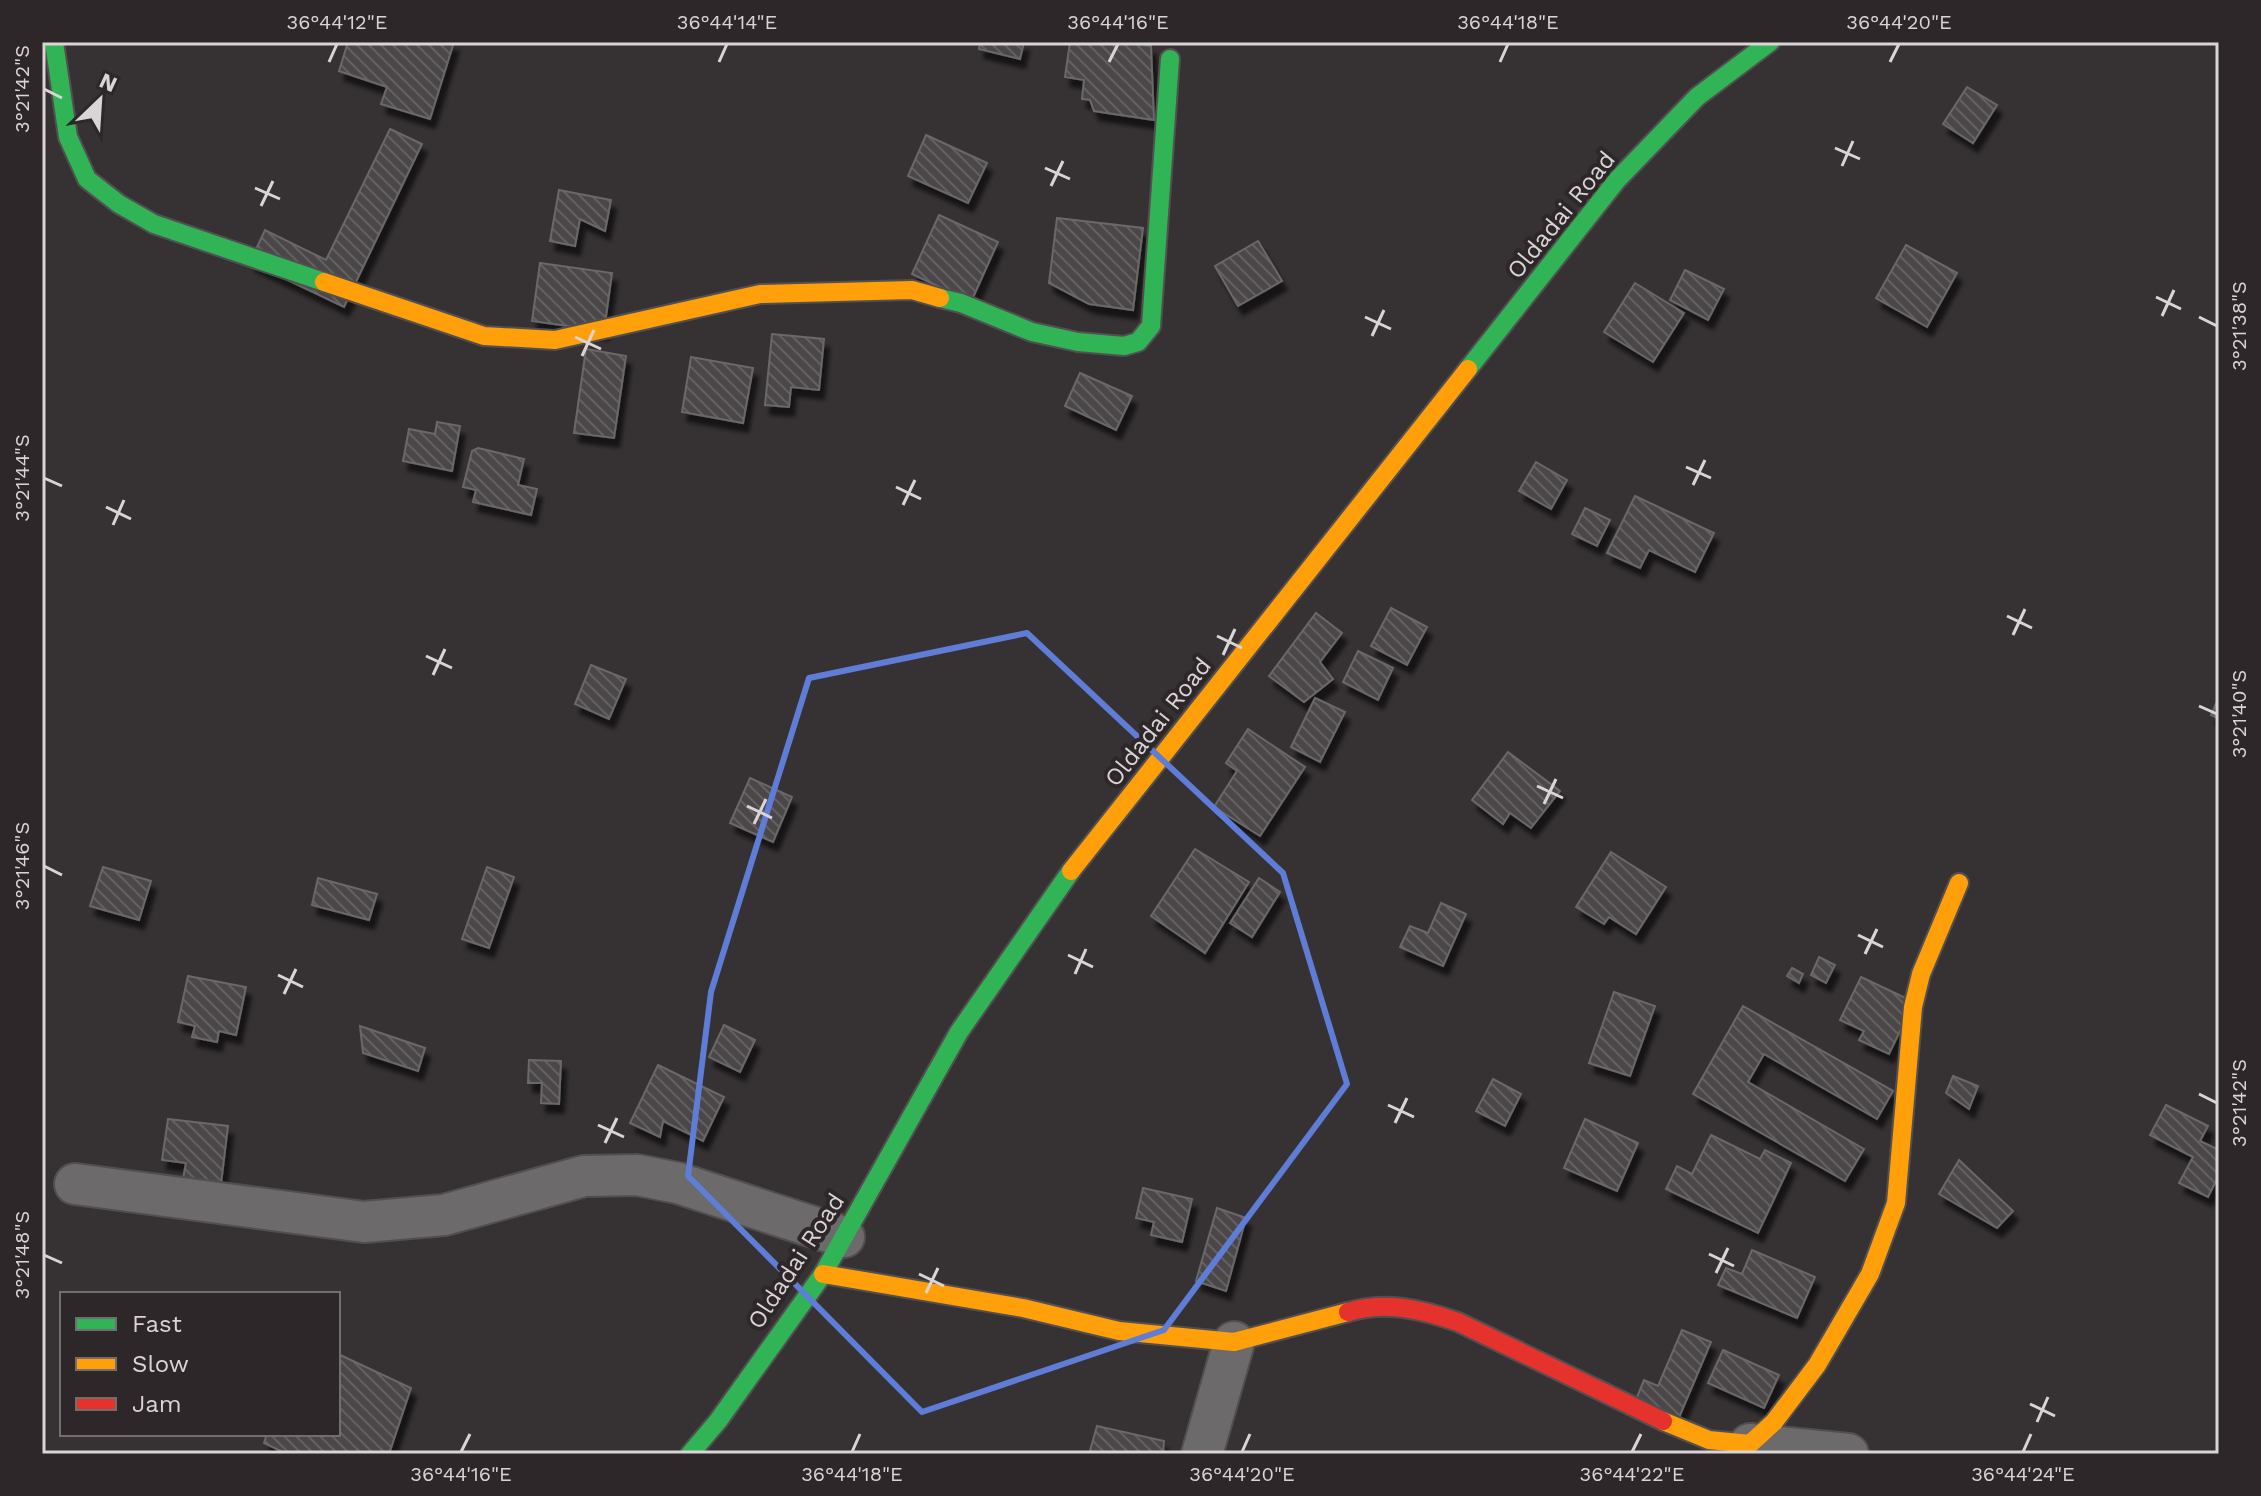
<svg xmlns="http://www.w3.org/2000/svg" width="2261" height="1496" viewBox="0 0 2261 1496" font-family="'Work Sans',sans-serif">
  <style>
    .building { fill: url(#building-back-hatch); stroke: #6a6769; stroke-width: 2; filter: url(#shadow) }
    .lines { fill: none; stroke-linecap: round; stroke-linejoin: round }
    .street-casing { stroke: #524f50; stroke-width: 44 }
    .fast-casing { stroke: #524f50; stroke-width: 22 }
    .slow-casing { stroke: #524f50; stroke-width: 22 }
    .jam-casing { stroke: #524f50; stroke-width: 22 }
    .street { stroke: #6d6a6b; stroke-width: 40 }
    .fast { stroke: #30b455; stroke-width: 18 }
    .slow { stroke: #ff9f0a; stroke-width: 18 }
    .jam { stroke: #e5322d; stroke-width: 18 }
    .marked { fill: none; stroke: #5f7dd7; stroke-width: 6; stroke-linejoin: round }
    .ticks { fill: none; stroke: #d9d5d6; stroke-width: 3 }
    .labels { text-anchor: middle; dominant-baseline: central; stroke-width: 8; stroke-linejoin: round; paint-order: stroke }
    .street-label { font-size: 24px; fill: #d9d5d6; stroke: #2d2729 }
    .neatline { fill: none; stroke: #d9d5d6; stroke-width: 3 }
    .ticks-label { font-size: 20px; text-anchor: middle; fill: #d9d5d6 }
  </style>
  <defs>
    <pattern id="building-back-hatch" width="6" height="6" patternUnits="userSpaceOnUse" patternTransform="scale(2)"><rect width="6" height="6" fill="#4b4749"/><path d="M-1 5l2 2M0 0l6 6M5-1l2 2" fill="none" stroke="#646162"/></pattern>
    <filter id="shadow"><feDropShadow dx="5" dy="9" stdDeviation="2" flood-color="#0009"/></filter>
  </defs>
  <rect width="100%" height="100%" fill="#363234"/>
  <!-- building -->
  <g class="building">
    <path d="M348,42H454L430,119L381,104L387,87L339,71Z"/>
    <path d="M980,42H1024L1020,59L979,49Z"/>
    <path d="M1070,42H1136L1135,44L1151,46L1154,120L1094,111L1090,100L1082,99L1084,80L1065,77Z"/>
    <path d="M1967,87L1997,105L1973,143L1943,124Z"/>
    <path d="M390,129L422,144L344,307L250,262L265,230L326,260Z"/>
    <path d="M926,135L987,163L968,203L908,176Z"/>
    <path d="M559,190L611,200L605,231L580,219L575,246L550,241Z"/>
    <path d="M939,215L998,242L971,302L912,274Z"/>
    <path d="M1057,218L1143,228L1133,310L1089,304L1049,283Z"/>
    <path d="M1258,241L1282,281L1238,306L1215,266Z"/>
    <path d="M1906,245L1957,273L1927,327L1876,298Z"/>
    <path d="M540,263L612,273L604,331L532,321Z"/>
    <path d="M1685,270L1724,289L1708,320L1670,300Z"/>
    <path d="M1635,283L1684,313L1653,362L1604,332Z"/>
    <path d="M772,334L824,339L819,390L791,387L789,407L765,405Z"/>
    <path d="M586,349L626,356L614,438L574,433Z"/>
    <path d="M691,357L753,368L743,423L682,412Z"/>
    <path d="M1080,373L1132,396L1116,430L1065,406Z"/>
    <path d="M437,422L460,426L452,471L403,461L409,429L435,434Z"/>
    <path d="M478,448L524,459L518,485L537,489L531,515L473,502L476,490L463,487L472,451Z"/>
    <path d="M1536,462L1567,480L1551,509L1519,491Z"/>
    <path d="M1635,496L1714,533L1695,572L1649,550L1640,568L1607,553Z"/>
    <path d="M1585,508L1610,520L1597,546L1572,534Z"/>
    <path d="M1391,608L1427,627L1407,665L1371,646Z"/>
    <path d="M1316,613L1342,633L1320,662L1333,679L1304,702L1269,676Z"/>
    <path d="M1358,651L1393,668L1378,700L1343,682Z"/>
    <path d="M591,665L626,679L609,719L575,704Z"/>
    <path d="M2219,697V719L2211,715Z"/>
    <path d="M1315,698L1345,712L1320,762L1291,747Z"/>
    <path d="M1248,729L1305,767L1260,836L1214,807L1237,771L1226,763Z"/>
    <path d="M1508,752L1560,791L1531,828L1510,813L1503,824L1472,800Z"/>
    <path d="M750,778L792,797L773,842L730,823Z"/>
    <path d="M1195,849L1249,882L1205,953L1151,916Z"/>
    <path d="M1611,852L1666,887L1636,934L1609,917L1604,924L1576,907Z"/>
    <path d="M103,867L151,881L139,920L90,906Z"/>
    <path d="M487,867L514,877L489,948L462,939Z"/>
    <path d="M318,878L377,894L369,920L312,905Z"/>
    <path d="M1259,878L1280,892L1252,937L1230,923Z"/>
    <path d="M1441,903L1466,914L1443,966L1400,947L1410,926L1428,933Z"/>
    <path d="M1819,957L1835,965L1826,983L1811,975Z"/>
    <path d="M1792,968L1803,974L1799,983L1787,976Z"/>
    <path d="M188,976L246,987L236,1035L219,1031L217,1042L192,1037L195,1026L178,1022Z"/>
    <path d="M1861,977L1914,1002L1889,1054L1859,1040L1864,1031L1840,1020Z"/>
    <path d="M1614,992L1655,1006L1630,1076L1589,1063Z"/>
    <path d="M1743,1006L1893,1091L1877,1119L1764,1054L1748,1082L1864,1149L1845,1181L1693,1094Z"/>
    <path d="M724,1025L755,1040L740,1072L709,1057Z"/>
    <path d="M360,1026L425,1048L418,1071L363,1053Z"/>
    <path d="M529,1060L561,1061L559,1104L541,1103L542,1083H528Z"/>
    <path d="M658,1065L724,1097L703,1141L663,1121L660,1137L630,1123Z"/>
    <path d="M1953,1076L1978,1086L1969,1109L1946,1093Z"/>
    <path d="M1493,1079L1521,1094L1505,1126L1476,1111Z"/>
    <path d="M2166,1105L2208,1126L2200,1141L2219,1150V1175L2208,1197L2179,1183L2193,1157L2150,1135Z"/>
    <path d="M168,1119L228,1126L221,1184L183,1179L186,1163L162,1160Z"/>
    <path d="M1585,1119L1638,1143L1617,1191L1564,1168Z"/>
    <path d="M1711,1135L1760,1159L1765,1150L1791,1163L1758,1233L1666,1189L1677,1166L1692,1174Z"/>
    <path d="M1959,1160L2013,1211L1997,1228L1939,1194Z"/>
    <path d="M1143,1188L1192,1199L1182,1242L1151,1235L1154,1222L1136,1218Z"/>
    <path d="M1217,1208L1246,1218L1226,1291L1196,1281Z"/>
    <path d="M1752,1250L1815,1277L1797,1318L1718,1285L1726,1268L1742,1274Z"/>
    <path d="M1682,1330L1711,1342L1678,1420L1635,1402L1644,1380L1658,1386Z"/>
    <path d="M1723,1350L1779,1375L1764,1408L1708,1383Z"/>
    <path d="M338,1354L411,1388L389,1454H287L264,1443L267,1434H338Z"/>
    <path d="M1097,1426L1164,1441L1163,1454H1089Z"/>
  </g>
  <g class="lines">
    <!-- street casing -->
    <g class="street-casing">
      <g id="street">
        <path d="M75,1184L364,1222L444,1215L584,1176L637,1175L678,1183L844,1237"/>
        <path d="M1750,1444L1848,1454"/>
        <path d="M1202,1454L1234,1342"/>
      </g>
    </g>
    <!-- fast casing -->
    <g class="fast-casing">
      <g id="fast">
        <path d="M54,42L68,137L87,179L119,204L154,224L324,282"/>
        <path d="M940,298L961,303L1032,332L1078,342L1124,346L1138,342L1151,326L1170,59"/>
        <path d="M1468,369L1617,180L1697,97L1770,42"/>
        <path d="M690,1454L718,1421L823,1274L959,1032L1071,871"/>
      </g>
    </g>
    <!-- slow casing -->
    <g class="slow-casing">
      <g id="slow">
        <path d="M324,282L484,336L555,340L760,294L912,290L940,298"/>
        <path d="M1071,871L1468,369"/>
        <path d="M823,1274L1023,1308L1119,1331L1234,1342L1348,1312"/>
        <path d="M1663,1421L1709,1440L1750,1444L1774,1422L1817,1365L1870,1274L1896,1203L1913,1007L1921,974L1959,883"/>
      </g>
    </g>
    <!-- jam casing -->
    <g class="jam-casing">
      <path id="jam" d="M1348,1312C1387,1301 1420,1309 1458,1322L1663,1421"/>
    </g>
    <!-- street -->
    <use href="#street" class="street"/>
    <!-- fast -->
    <use href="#fast" class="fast"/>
    <!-- slow -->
    <use href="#slow" class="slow"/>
    <!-- jam -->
    <use href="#jam" class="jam"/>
  </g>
  <!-- marked area -->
  <path class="marked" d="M1027,633L1283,873L1347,1084L1164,1330L922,1412L688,1176L711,992L809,678Z"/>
  <!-- ticks -->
  <path class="ticks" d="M329,62L337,44M719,62L727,44M1109,62L1118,44M1500,62L1508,44M1890,62L1899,44M44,89L62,98M1835,148L1860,159M1842,166L1853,141M1045,168L1070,179M1051,186L1063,161M255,188L280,199M261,206L273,181M2156,297L2181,309M2162,316L2174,290M1365,317L1391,329M2199,317L2217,326M1372,336L1384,310M575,337L601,349M582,356L594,330M1686,467L1711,478M44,478L62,486M1693,485L1705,460M896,487L921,499M903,505L915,480M106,507L131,519M113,525L124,500M2007,616L2032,628M2013,635L2025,609M1217,636L1242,648M1223,655L1235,629M426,656L452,668M433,675L445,649M2199,706L2217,714M1537,786L1563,798M1544,804L1556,779M747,806L772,818M754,824L766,799M44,866L62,875M1858,935L1883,947M1865,954L1877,929M1068,955L1093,967M1075,974L1086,949M278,975L303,987M284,994L296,969M2199,1094L2217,1103M1388,1105L1414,1117M1395,1123L1407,1098M598,1125L624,1137M605,1143L617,1118M1709,1254L1734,1266M44,1255L62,1263M1716,1273L1728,1248M919,1274L944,1286M926,1293L938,1268M2030,1404L2055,1416M2037,1422L2048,1397M461,1452L470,1434M852,1452L860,1434M1242,1452L1250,1434M1632,1452L1641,1434M2023,1452L2031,1434"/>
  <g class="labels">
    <!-- street labels -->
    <g class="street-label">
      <text transform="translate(1561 215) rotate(-51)">Oldadai Road</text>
      <text transform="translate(1158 722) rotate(-52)">Oldadai Road</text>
      <text transform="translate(796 1261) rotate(-57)">Oldadai Road</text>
    </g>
  </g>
  <!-- border -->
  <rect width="2261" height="1496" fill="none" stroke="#2d2729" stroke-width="88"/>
  <!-- legend -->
  <rect x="60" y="1292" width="280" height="144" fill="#2d2729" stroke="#726d6e" stroke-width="2"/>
  <rect x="76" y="1318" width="40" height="12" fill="#30b455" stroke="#726d6e" stroke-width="2"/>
  <text x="132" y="1332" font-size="24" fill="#d9d5d6">Fast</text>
  <rect x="76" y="1358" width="40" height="12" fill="#ff9f0a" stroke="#726d6e" stroke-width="2"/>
  <text x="132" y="1372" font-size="24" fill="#d9d5d6">Slow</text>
  <rect x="76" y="1398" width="40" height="12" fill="#e5322d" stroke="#726d6e" stroke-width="2"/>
  <text x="132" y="1412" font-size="24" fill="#d9d5d6">Jam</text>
  <!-- north arrow -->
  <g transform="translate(100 100) rotate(25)" stroke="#2d2729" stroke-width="6" paint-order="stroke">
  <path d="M0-6L14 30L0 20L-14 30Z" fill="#d9d5d6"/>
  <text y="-12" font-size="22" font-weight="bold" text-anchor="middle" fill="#d9d5d6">N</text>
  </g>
  <rect x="44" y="44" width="2173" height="1408" class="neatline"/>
  <g class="ticks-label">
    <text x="337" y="29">36°44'12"E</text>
    <text x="727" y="29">36°44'14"E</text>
    <text x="1118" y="29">36°44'16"E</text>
    <text x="1508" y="29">36°44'18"E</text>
    <text x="1899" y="29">36°44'20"E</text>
    <text transform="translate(22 89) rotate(-90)" y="7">3°21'42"S</text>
    <text transform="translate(2239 326) rotate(-90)" y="7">3°21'38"S</text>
    <text transform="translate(22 478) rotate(-90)" y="7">3°21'44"S</text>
    <text transform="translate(2239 714) rotate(-90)" y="7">3°21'40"S</text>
    <text transform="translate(22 866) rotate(-90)" y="7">3°21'46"S</text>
    <text transform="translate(2239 1103) rotate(-90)" y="7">3°21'42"S</text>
    <text transform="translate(22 1255) rotate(-90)" y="7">3°21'48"S</text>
    <text x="461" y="1481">36°44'16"E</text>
    <text x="852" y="1481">36°44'18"E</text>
    <text x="1242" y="1481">36°44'20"E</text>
    <text x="1632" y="1481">36°44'22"E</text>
    <text x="2023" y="1481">36°44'24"E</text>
  </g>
</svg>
